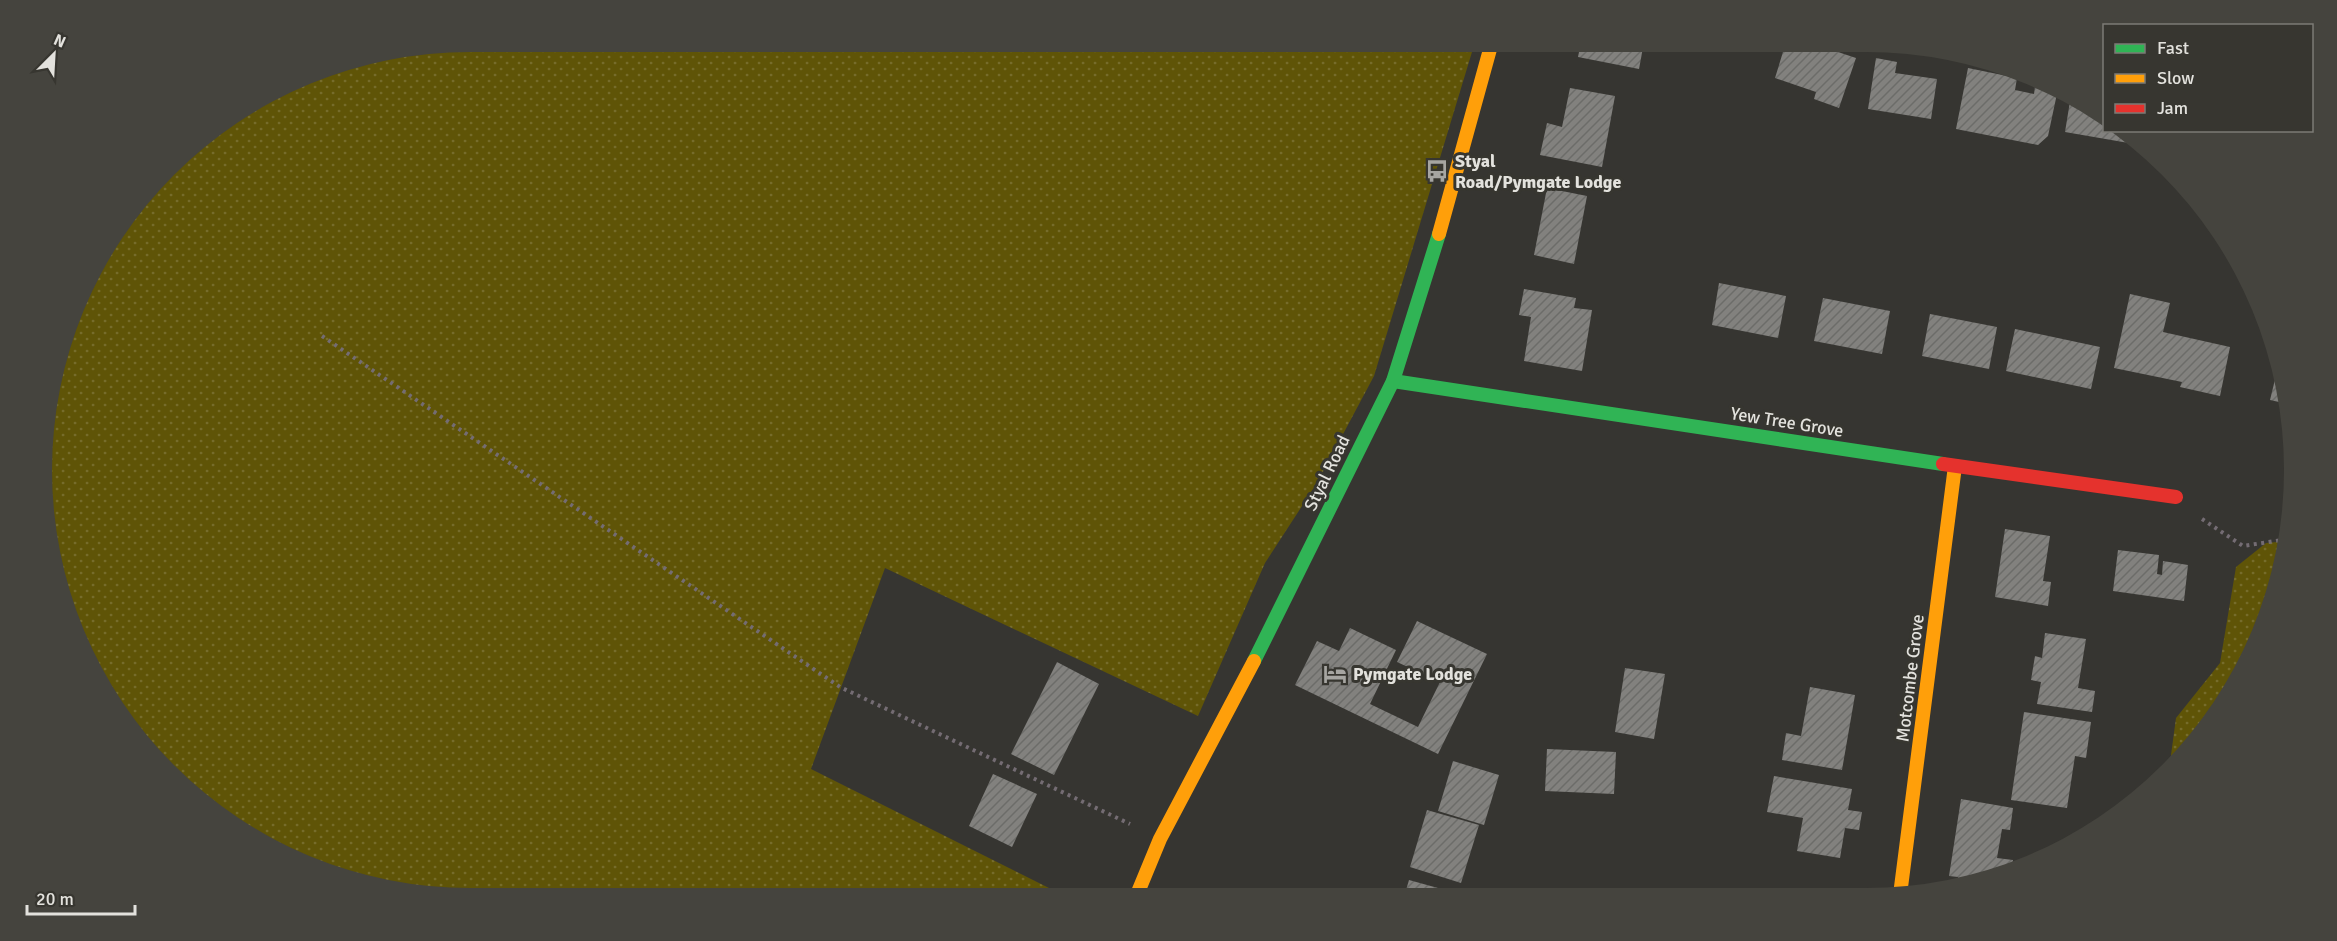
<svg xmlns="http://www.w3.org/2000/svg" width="2337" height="941" viewBox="0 0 2337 941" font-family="Signika,sans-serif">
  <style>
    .grass { fill: url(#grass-dots) }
    .building { fill: url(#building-hatch) }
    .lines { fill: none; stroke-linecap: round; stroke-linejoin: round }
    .path { stroke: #746c73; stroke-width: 4; stroke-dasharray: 3 4.5; stroke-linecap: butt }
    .fast { stroke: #30b455; stroke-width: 14 }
    .slow { stroke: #ff9f0a; stroke-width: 14 }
    .jam { stroke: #e5322d; stroke-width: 14 }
    .labels { text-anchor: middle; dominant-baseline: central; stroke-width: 6; stroke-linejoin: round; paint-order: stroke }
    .poi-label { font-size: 18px; font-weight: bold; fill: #e3e2dd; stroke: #373630; text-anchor: start }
    .street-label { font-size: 18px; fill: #e3e2dd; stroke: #373630 }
  </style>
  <defs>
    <pattern id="grass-dots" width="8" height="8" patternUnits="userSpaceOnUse" patternTransform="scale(1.5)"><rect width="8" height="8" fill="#5f5407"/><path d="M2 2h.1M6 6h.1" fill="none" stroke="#766c2b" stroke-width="1.8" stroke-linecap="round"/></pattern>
    <pattern id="building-hatch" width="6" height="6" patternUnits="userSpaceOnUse" patternTransform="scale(1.5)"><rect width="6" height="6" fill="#82817e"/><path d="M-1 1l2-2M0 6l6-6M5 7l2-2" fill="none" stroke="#6c6c69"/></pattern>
  </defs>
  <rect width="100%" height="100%" fill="#363531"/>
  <!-- grass -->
  <g class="grass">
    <path d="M471,42H1475L1374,376L1317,483L1265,563L1198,716L885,568L811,769L1067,897L471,899L333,876L209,810L114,708L74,634L50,554L46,414L65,332L99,257L188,148L257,99L332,65Z"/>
    <path d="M2288,541L2272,608L2223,709L2169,770L2176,718L2220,663L2236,567L2266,543Z"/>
  </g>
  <!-- building -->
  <g class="building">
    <path d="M1581,42H1644L1639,69L1578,57Z"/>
    <path d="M1786,42H1808L1856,58L1839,108L1814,99L1816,92L1775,78Z"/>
    <path d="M1876,58L1897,62L1895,73L1937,79L1931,119L1868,109Z"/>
    <path d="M1968,68L2017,78L2015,90L2034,94L2036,79L2058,89L2048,136L2038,145L1956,129Z"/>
    <path d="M1570,88L1615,96L1602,167L1540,155L1547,123L1562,127Z"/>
    <path d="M2071,95L2104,116V130H2124L2146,146L2065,132Z"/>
    <path d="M1547,188L1587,196L1574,264L1534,255Z"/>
    <path d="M1719,283L1786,296L1778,338L1712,325Z"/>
    <path d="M1524,289L1576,298L1574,308L1592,310L1582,371L1524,361L1531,317L1519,315Z"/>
    <path d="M2130,294L2170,303L2163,332L2230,347L2220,396L2180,387L2182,382L2114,368Z"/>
    <path d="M1823,298L1890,311L1882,354L1814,341Z"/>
    <path d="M1930,314L1997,327L1989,369L1922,356Z"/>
    <path d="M2015,329L2100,347L2091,389L2006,371Z"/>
    <path d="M2280,359L2288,404L2270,400Z"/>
    <path d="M2005,529L2050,536L2043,581L2051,582L2048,606L1995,597Z"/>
    <path d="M2118,550L2159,555L2157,574L2162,575L2163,561L2188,565L2184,601L2113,591Z"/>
    <path d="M1417,621L1487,654L1438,754L1295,685L1317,641L1339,651L1350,628L1396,650L1370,704L1418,727L1440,682L1397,662Z"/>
    <path d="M2045,633L2086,639L2078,688L2095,691L2092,712L2037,704L2041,682L2031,680L2035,656L2042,658Z"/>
    <path d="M1057,662L1099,684L1054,775L1011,754Z"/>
    <path d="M1625,668L1665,674L1654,739L1615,732Z"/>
    <path d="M1810,687L1855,695L1842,770L1782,760L1786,733L1801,736Z"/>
    <path d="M2024,712L2091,722L2086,758L2075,756L2067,808L2011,800Z"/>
    <path d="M1547,749L1616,752L1614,794L1545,791Z"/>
    <path d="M1453,761L1499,775L1484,825L1438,811Z"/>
    <path d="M993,774L1037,794L1012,847L969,826Z"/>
    <path d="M1774,776L1852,789L1848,810L1862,812L1859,830L1845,828L1840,858L1797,851L1803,818L1767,812Z"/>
    <path d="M1961,799L2013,808L2010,830L2002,829L1997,858L2013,860L2011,872L1957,886L1958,877L1949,876Z"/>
    <path d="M1427,810L1479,825L1461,883L1410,867Z"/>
    <path d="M1409,880L1456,893L1455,896L1404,897Z"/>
  </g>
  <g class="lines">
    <!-- path -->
    <g class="path">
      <path d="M322,336L840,687L1130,824"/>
      <path d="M2202,519L2243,546L2288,539"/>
    </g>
    <!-- fast -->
    <g class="fast">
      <path d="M1393,381L1943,464"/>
      <path d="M1254,661L1393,381L1439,234"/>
    </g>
    <!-- slow -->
    <g class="slow">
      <path d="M1439,234L1492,42"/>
      <path d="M1900,895L1955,466"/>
      <path d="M1136,897L1160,839L1254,661"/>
    </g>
    <!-- jam -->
    <path class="jam" d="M1943,464L2176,497"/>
  </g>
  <!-- icons -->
  <defs>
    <g id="bus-bare" transform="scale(1.8)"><path d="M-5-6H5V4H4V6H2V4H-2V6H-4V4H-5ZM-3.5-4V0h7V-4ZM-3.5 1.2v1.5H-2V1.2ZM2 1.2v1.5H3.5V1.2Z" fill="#a6a5a1" stroke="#373630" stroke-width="2.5" paint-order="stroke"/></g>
    <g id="hotel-bare" transform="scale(1.8)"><path d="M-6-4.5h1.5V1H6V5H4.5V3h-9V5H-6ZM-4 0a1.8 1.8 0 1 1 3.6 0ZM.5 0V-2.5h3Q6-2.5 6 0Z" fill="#a6a5a1" stroke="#373630" stroke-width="2.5" paint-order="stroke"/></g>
  </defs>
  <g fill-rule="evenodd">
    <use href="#bus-bare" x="1437" y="171"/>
    <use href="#hotel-bare" x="1335" y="674"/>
  </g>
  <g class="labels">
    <!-- poi labels -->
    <g class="poi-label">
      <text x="1455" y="161">Styal<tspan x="1455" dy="21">Road/Pymgate Lodge</tspan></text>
      <text x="1353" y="674">Pymgate Lodge</text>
    </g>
    <!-- street labels -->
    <g class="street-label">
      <text transform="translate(1787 422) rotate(9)">Yew Tree Grove</text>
      <text transform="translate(1327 473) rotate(-64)">Styal Road</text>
      <text transform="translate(1910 678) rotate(-83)">Motcombe Grove</text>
    </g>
  </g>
  <!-- crop -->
  <path d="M0 0H2337V941H0ZM470 52H1866A418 418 0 0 1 2284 470V470A418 418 0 0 1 1866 888H470A418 418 0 0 1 52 470V470A418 418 0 0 1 470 52Z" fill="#45443e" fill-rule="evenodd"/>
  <!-- legend -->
  <rect x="2103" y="24" width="210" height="108" fill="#373630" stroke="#7c7b75" stroke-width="1.5"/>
  <rect x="2115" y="44" width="30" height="9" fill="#30b455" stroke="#7c7b75" stroke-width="1.5"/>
  <text x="2157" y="54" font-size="18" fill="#e3e2dd">Fast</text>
  <rect x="2115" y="74" width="30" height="9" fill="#ff9f0a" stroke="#7c7b75" stroke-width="1.5"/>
  <text x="2157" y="84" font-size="18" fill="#e3e2dd">Slow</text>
  <rect x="2115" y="104" width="30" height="9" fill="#e5322d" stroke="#7c7b75" stroke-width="1.5"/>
  <text x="2157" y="114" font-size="18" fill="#e3e2dd">Jam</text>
  <!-- north arrow -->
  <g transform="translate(54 54) rotate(24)" stroke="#373630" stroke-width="4.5" paint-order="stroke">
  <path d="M0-4.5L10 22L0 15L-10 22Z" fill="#e3e2dd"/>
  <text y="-9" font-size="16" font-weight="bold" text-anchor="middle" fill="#e3e2dd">N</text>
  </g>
  <!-- scale -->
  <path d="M27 905v9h108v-9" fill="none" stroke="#e3e2dd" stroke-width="3"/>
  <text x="36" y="905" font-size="18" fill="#e3e2dd" stroke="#373630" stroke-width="4.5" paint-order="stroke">20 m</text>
</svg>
